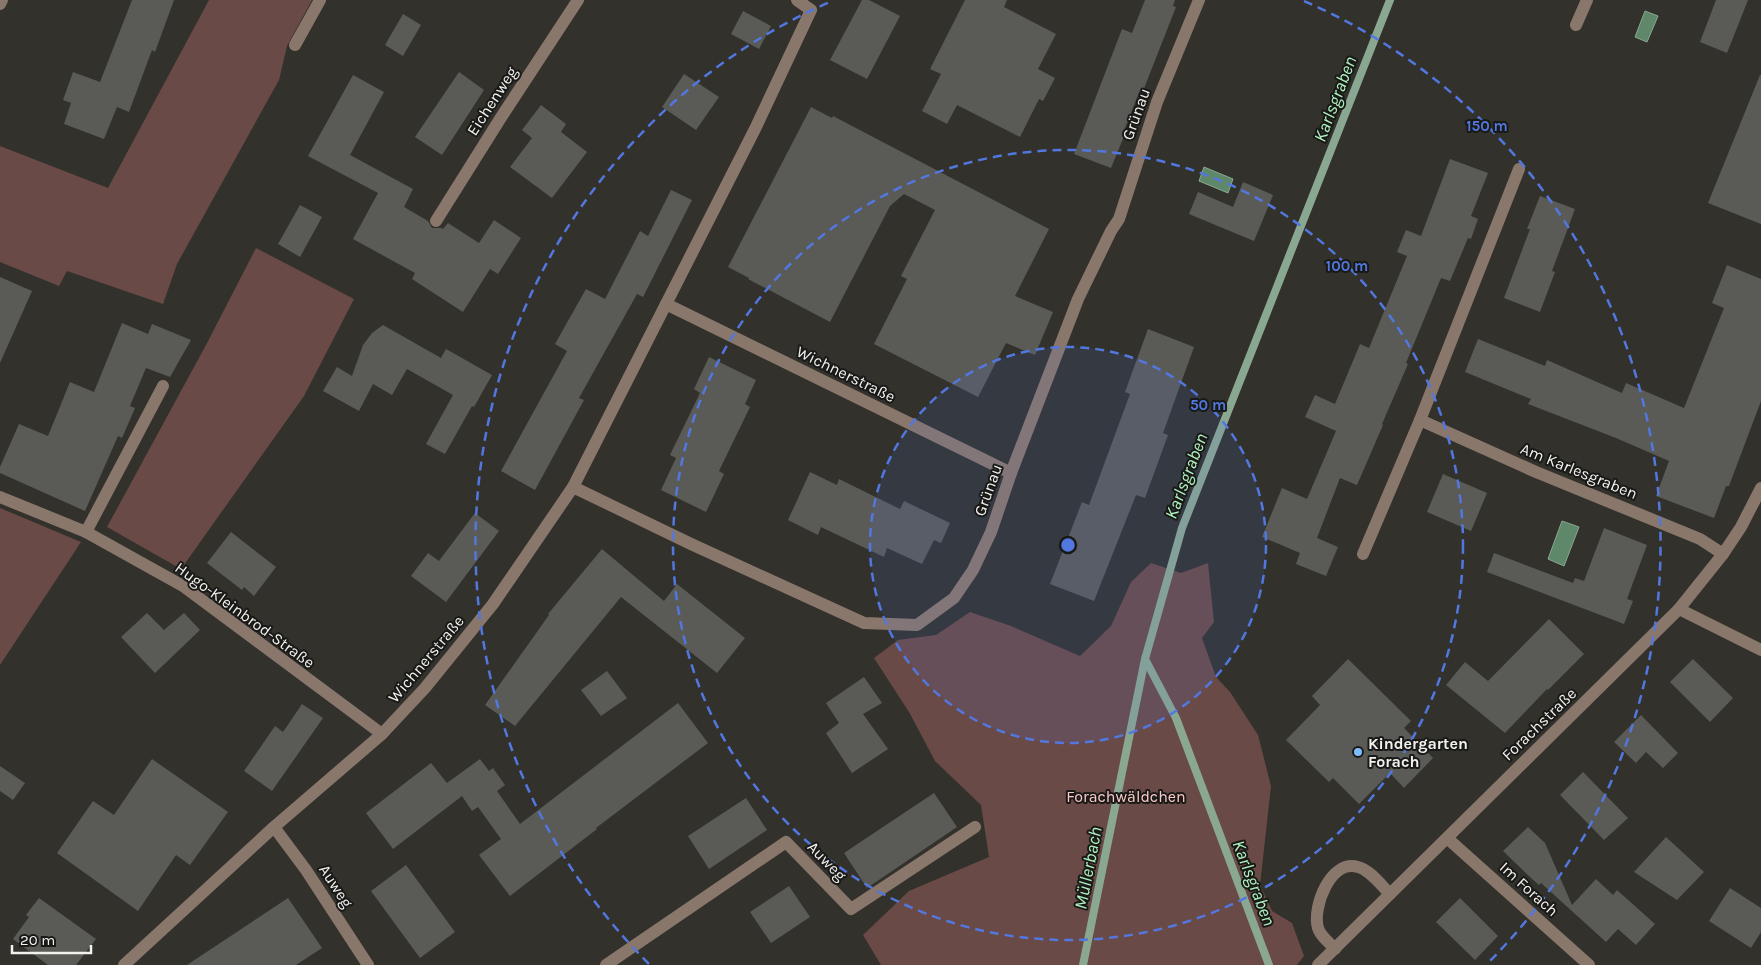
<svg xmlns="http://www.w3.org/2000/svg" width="1761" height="965" viewBox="0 0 1761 965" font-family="Karla,sans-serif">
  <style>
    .green { fill: #6a4a47 }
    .water { fill: #5e8869; stroke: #8aa891 }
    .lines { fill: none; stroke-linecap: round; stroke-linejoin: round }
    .stream { stroke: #8aa891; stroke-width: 8 }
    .building { fill: #5a5b57 }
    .minor { stroke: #8a776b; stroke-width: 12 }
    .ring { fill: none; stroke: #5277de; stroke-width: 2.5; stroke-dasharray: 9 6 }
    .poi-dot { fill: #7cbef9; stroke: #191917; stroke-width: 2 }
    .labels { text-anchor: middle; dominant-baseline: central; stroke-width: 4; stroke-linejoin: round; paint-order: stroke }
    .street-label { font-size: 16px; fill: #f2f1ee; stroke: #191917 }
    .poi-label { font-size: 16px; font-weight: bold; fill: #f2f1ee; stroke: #191917; text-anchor: start }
    .park-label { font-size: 16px; fill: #fccac5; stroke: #191917 }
    .water-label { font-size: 18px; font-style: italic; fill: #aff2bf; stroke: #191917 }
    .centre { fill: #5277de; stroke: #191917; stroke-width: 2.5 }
    .ring-label { font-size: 15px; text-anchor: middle; font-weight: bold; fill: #5277de; stroke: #191917; stroke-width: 4; stroke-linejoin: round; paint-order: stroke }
  </style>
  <rect width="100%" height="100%" fill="#32312c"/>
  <!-- green -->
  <g class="green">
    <path d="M209,0H312L287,46L279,80L177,264L163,304L67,271L59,286L0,262V146L108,188Z"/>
    <path d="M256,248L354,299L304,396L181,569L107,527L206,345Z"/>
    <path d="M0,508L81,542L0,665Z"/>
    <path d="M1151,563L1181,573L1208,563L1214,622L1202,638L1216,677L1230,692L1258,735L1271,786L1260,885L1272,911L1292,923L1304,956L1297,965H881L863,935L909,891L989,857L981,805L935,761L909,712L874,658L898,640L936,635L970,612L1011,626L1080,656L1111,626L1131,582Z"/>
  </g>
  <!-- water -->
  <g class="water">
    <path d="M1645,11L1658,16L1647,42L1635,37Z"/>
    <path d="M1204,167L1233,179L1228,193L1199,181Z"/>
    <path d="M1562,521L1579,527L1564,566L1548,559Z"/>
  </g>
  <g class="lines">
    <!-- stream -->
    <g class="stream">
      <path d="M1083,965L1145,659"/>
      <path d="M1269,965L1176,718L1145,659L1182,528L1390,0"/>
    </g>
  </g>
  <!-- building -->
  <g class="building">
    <path d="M132,0H174L155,52L152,50L129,112L117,107L104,139L64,124L71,103L63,100L73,72L100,82Z"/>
    <path d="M862,0H869L900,16L867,79L830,60Z"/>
    <path d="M965,0H1007L1004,7L1056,34L1038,69L1055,78L1043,101L1039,99L1020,137L957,105L947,124L922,111L941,74L930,69Z"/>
    <path d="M1145,0H1175L1173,6L1176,7L1143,91L1140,90L1123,133L1125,134L1111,168L1074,154L1122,29L1132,33Z"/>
    <path d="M1716,0H1748L1727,53L1700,42Z"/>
    <path d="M743,11L771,26L759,49L731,34Z"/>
    <path d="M403,14L421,25L403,56L385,45Z"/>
    <path d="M459,72L484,90L442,155L415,137Z"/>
    <path d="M684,74L719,97L696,130L662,107Z"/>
    <path d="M353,75L384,92L350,155L413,189L404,207L428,221L432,228H441L443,229L448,223L479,243L494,220L521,238L498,274L490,269L463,312L412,279L415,273L353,239L378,193L308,156Z"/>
    <path d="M1760,75H1761V224L1708,203Z"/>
    <path d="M541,105L566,124L561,132L587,152L552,198L510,167L532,138L522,130Z"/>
    <path d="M811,107L832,118L833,116L1049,229L1015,296L1053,312L1035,355L1006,343L978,397L874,344L907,279L901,276L935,210L904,194L890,206L830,322L748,279L749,278L728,267Z"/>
    <path d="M1450,159L1488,173L1471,216L1478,219L1471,239L1468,238L1450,281L1441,278L1406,363L1408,364L1382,424L1383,425L1357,485L1340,478L1317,538L1338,547L1326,576L1296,564L1300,553L1262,537L1282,488L1307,499L1336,431L1305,417L1315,395L1335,404L1360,344L1369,348L1407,256L1397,252L1406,230L1421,236Z"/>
    <path d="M1243,182L1273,195L1254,241L1189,214L1198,192L1233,207Z"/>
    <path d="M671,190L692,200L643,297L637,294L579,398L584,400L535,490L501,471L567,351L555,344L586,289L605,299L640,231L648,236Z"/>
    <path d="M1540,196L1575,209L1552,271L1555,272L1540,312L1504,298L1530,229H1527Z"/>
    <path d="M300,205L322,217L300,257L278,244Z"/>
    <path d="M1727,265L1761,279V401L1729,486H1726L1714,518L1656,496L1669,461L1616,438L1528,404L1531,399L1465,372L1478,339L1545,366L1547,360L1622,393L1626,383L1684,408L1724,308L1712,303Z"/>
    <path d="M0,277L32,291L0,363Z"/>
    <path d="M122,323L148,334L152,324L191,340L170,377L146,368L130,406L135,408L122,438L118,436L85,511L0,473V467L19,424L48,436L70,382L94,392Z"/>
    <path d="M383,325L441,358L446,349L492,375L474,407L472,406L445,454L426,444L453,395L407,369L392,395L373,384L359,411L323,391L337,367L352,376L363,345L372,333Z"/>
    <path d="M1148,329L1194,347L1163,433L1168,435L1145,498L1136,495L1094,601L1050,584L1082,502L1089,505L1130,394L1125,392Z"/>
    <path d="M709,357L756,380L745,404L750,407L719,471L724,474L706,512L661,490L676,458L670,455L700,393L694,389Z"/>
    <path d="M810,472L837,485L839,479L900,509L904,501L950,523L941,543L934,540L922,564L887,548L884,557L821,527L818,535L788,520Z"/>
    <path d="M1443,474L1487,493L1471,531L1427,512Z"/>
    <path d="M475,513L499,531L446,602L411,576L428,553L439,561Z"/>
    <path d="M1604,528L1647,545L1627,599L1633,601L1624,624L1487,572L1494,553L1573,583L1575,578L1584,581Z"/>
    <path d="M231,532L276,567L254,596L244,587L242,590L207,563Z"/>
    <path d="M602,549L664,601L677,584L745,638L717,673L621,597L515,726L485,705L549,615L548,614Z"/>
    <path d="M147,613L164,630L184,613L200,630L155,673L121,637Z"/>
    <path d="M1549,619L1584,654L1548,690L1547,689L1505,733L1446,685L1465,662L1488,681Z"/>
    <path d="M1348,659L1411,721L1404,728L1433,758L1404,788L1390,773L1359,804L1333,778L1329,782L1286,740L1320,705L1312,696Z"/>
    <path d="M1693,659L1733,698L1710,722L1670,682Z"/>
    <path d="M607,671L627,698L601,716L581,690Z"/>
    <path d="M864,677L882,703L863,714L888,749L852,773L826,733L839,723L826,703Z"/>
    <path d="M678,703L708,743L596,828L597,829L510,896L479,855L501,839L478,807L472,811L462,796L393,849L366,813L431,763L447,783L480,759L489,771L493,768L505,785L497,791L520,824Z"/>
    <path d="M302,704L323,718L272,791L244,771L275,726L283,732Z"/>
    <path d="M1641,715L1678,753L1663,768L1646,752L1636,763L1614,742Z"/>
    <path d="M152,759L228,812L190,865L176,855L138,911L57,853L93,801L114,815Z"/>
    <path d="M0,766L25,783L13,800L0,791Z"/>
    <path d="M1583,772L1628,818L1604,840L1560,795Z"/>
    <path d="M934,793L957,827L867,888L844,853Z"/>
    <path d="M746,798L767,830L709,869L688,836Z"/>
    <path d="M1528,827L1545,843L1572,905L1596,879L1613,895L1617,890L1655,924L1636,945L1618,929L1606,942L1541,883L1539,885L1531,878L1503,851Z"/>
    <path d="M1666,837L1704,872L1677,900L1634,872Z"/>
    <path d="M406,865L455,932L420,958L371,891Z"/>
    <path d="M789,886L810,917L771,943L750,912Z"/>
    <path d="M1730,888L1761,908V932L1751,948L1709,921Z"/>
    <path d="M39,898L96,939L76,965H48L13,939L29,917L26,915Z"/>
    <path d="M288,898L322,948L296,965H187Z"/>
    <path d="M1460,898L1498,936L1475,960L1436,922Z"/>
  </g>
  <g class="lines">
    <!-- minor -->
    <g class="minor">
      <path d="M0,4L2,0"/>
      <path d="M1576,25L1587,0"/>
      <path d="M295,45L320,0"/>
      <path d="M1519,169L1420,420L1536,472L1700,539L1723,554"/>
      <path d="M436,221L500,119L578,0"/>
      <path d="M666,304L1011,473"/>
      <path d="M573,487L691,544L864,623L917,625L954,598L973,570L991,532L1011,473L1078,299L1111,231L1119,219L1157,102L1199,0"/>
      <path d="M0,497L86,532L183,586L382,734"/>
      <path d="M86,532L163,386"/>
      <path d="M1363,554L1420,420"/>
      <path d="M1679,609L1761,650"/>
      <path d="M274,827L306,870L368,965"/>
      <path d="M1447,838L1589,965"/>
      <path d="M1335,949C1330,943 1320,936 1318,928C1312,908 1330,859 1358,867C1370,870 1381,885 1390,894"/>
      <path d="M124,965L274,827L382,734L425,688L493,604L573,487L755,129L811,10L797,0"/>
      <path d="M606,965L786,842L851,909L975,827"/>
      <path d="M1318,965L1679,609L1723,554L1741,527L1761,488"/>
    </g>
  </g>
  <!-- distance rings -->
  <circle cx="1068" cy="545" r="198" fill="#5277de" fill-opacity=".12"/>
  <g class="ring">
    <circle cx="1068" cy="545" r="198"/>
    <circle cx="1068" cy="545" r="395"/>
    <path d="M649 964A593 593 0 0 1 832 1M1304 1A593 593 0 0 1 1487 964"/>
  </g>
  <!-- markers -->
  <circle class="poi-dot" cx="1358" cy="752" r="5"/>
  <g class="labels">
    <!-- street labels -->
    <g class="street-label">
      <text transform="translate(492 101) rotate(-57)">Eichenweg</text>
      <text transform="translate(1136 114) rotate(-70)">Grünau</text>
      <text transform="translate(846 374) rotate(26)">Wichnerstraße</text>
      <text transform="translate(1579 471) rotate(22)">Am Karlesgraben</text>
      <text transform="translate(988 490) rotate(-70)">Grünau</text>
      <text transform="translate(245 615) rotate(36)">Hugo-Kleinbrod-Straße</text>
      <text transform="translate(426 659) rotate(-50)">Wichnerstraße</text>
      <text transform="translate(1539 724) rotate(-44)">Forachstraße</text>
      <text transform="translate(827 861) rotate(46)">Auweg</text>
      <text transform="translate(336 886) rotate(57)">Auweg</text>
      <text transform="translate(1529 889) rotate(42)">Im Forach</text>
    </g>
    <!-- poi labels -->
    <g class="poi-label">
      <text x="1368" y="743">Kindergarten<tspan x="1368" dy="18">Forach</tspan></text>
    </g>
    <!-- park labels -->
    <g class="park-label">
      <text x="1126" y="796">Forachwäldchen</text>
    </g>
    <!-- water labels -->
    <g class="water-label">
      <text transform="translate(1335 99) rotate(-69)">Karlsgraben</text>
      <text transform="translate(1186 476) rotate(-69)">Karlsgraben</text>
      <text transform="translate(1088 868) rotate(-79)">Müllerbach</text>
      <text transform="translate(1254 883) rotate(69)">Karlsgraben</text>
    </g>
  </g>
  <circle cx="1068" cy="545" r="8" class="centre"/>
  <g class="ring-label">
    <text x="1487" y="131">150 m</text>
    <text x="1347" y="271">100 m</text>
    <text x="1208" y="410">50 m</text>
  </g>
  <!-- scale -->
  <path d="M12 945v8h79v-8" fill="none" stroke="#f2f1ee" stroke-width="2.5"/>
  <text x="20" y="945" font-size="15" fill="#f2f1ee" stroke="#191917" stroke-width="4" paint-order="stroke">20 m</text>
</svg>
